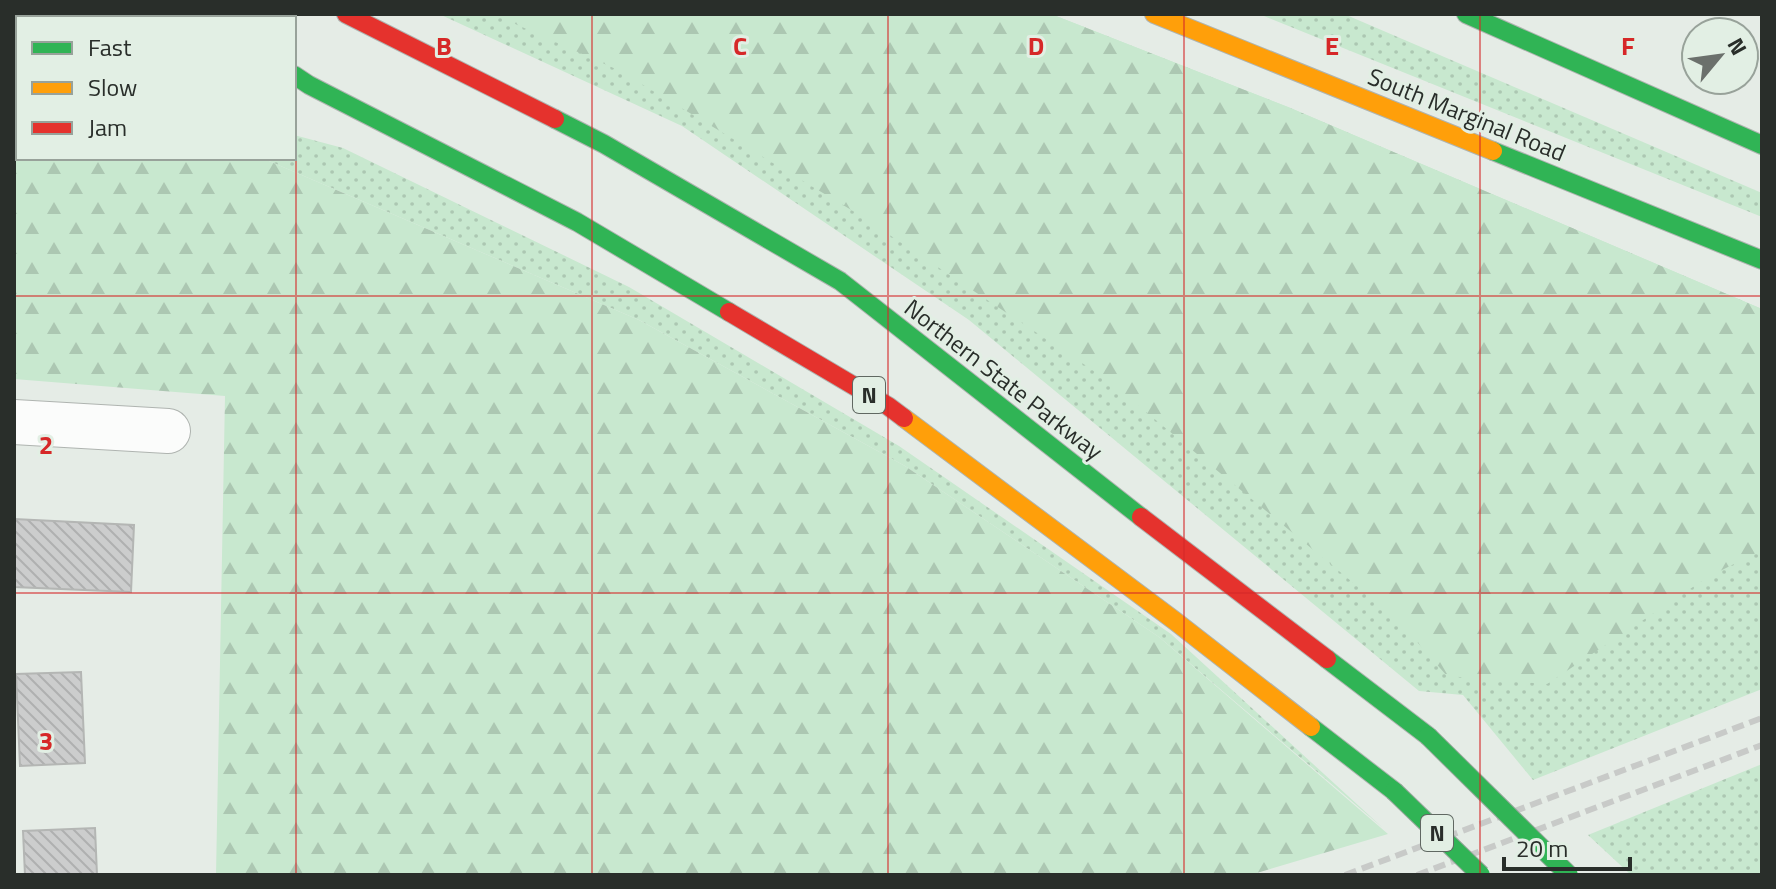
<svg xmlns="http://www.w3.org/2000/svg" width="1776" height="889" viewBox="0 0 1776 889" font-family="'Titillium Web',sans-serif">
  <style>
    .grass { fill: url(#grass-dots) }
    .forest { fill: url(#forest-firs) }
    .building { fill: url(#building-back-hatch); stroke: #b4b6b4; stroke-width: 2 }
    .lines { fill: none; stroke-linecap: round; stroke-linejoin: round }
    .street-casing { stroke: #afb4b0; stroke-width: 46 }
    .fast-casing { stroke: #afb4b0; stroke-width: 20 }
    .slow-casing { stroke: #afb4b0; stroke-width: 20 }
    .jam-casing { stroke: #afb4b0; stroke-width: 20 }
    .street { stroke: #fbfcfb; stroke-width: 44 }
    .fast { stroke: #30b455; stroke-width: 18 }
    .slow { stroke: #ff9f0a; stroke-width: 18 }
    .jam { stroke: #e5322d; stroke-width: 18 }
    .rail { stroke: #c8cac8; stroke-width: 6; stroke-dasharray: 12 6; stroke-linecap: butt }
    .fast-bridge-casing { stroke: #95a69a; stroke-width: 20; stroke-linecap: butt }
    .fast-bridge { stroke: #30b455; stroke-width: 18 }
    .grid { fill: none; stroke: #d62828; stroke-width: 2; stroke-opacity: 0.55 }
    .labels { text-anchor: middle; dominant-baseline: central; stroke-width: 6; stroke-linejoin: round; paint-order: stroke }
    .shield { fill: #e2efe4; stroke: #606862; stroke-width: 2 }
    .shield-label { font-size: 22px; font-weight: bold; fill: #292e2a }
    .street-label { font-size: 24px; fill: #292e2a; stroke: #e2efe4 }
    .grid-label { font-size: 26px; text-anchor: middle; font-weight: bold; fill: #d62828; stroke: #e2efe4; stroke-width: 6; stroke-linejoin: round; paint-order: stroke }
  </style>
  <defs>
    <pattern id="grass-dots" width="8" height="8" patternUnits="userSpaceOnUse" patternTransform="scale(2)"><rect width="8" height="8" fill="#c8e8cf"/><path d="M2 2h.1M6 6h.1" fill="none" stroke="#acc7b2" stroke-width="1.8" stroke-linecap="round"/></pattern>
    <pattern id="forest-firs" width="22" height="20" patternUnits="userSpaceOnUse" patternTransform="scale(2)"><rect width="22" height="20" fill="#c8e8cf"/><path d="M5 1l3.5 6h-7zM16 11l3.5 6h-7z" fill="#acc7b2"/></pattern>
    <pattern id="building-back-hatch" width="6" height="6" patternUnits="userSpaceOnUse" patternTransform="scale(2)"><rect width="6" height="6" fill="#cccdcd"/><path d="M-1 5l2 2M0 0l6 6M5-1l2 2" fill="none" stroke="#afb0b0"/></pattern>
  </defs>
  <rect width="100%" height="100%" fill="#e5ece6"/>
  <!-- grass -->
  <g class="grass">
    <path d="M439,14H1051L1288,107L1762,309V689L1533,780L1463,695L1419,691L969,320L682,126Z"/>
    <path d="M1259,14H1344L1762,193V217Z"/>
    <path d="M294,135L343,148L629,287L899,446L1171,634L1383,828L1159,637L905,466L639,320L262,158H294Z"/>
    <path d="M1762,764V875H1631L1588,835Z"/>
  </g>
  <!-- forest -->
  <g class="forest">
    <path d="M493,14H1051L1288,107L1762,309V550L1708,577L1547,684L1447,676L1396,618L1106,379L858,214L618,70Z"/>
    <path d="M14,119H18V158H262L639,320L905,466L1159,637L1388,834L1250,875H216L225,396L14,379Z"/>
  </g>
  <!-- building -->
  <g class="building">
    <path d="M14,519L134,525L131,592L14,587Z"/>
    <path d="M81,672L85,763L20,766L16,674Z"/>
    <path d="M95,828L97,875H25L23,831Z"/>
  </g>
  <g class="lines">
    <!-- street casing -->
    <g class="street-casing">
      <path id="street" d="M14,422L168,431"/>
    </g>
    <!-- fast casing -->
    <g class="fast-casing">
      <g id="fast">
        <path d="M1466,14L1762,145"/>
        <path d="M14,71H18"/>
        <path d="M294,75L309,85L577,222L729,312"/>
        <path d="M555,119L604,144L840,281L1141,517"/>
        <path d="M1493,151L1762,260"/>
        <path d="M1327,659L1428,736"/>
        <path d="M1311,727L1394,791"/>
      </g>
    </g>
    <!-- slow casing -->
    <g class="slow-casing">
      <g id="slow">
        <path d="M199,14L206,18"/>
        <path d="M1154,14L1493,151"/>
        <path d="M904,418L1175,621L1311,727"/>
      </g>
    </g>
    <!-- jam casing -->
    <g class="jam-casing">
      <g id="jam">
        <path d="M346,14L555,119"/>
        <path d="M729,312L888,406L904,418"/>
        <path d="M1141,517L1327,659"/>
      </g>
    </g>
    <!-- street -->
    <use href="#street" class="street"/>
    <!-- fast -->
    <use href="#fast" class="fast"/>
    <!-- slow -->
    <use href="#slow" class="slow"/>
    <!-- jam -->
    <use href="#jam" class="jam"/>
    <!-- rail -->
    <g class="rail">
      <path d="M1345,875L1762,718"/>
      <path d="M1417,875L1762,745"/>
    </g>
    <!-- fast-bridge casing -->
    <g class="fast-bridge-casing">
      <g id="fast-bridge">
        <path d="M1428,736L1569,875"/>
        <path d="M1394,791L1481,875"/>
      </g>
    </g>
    <!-- fast-bridge -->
    <use href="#fast-bridge" class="fast-bridge"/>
  </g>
  <!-- grid -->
  <path class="grid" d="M296,14V875M592,14V875M888,14V875M1184,14V875M1480,14V875M14,296H1762M14,593H1762"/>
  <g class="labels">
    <!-- shield labels -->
    <g class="shield">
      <rect x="853" y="377" width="32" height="36" rx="6"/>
      <rect x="1421" y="815" width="32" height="36" rx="6"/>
    </g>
    <g class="shield-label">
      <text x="869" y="395">N</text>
      <text x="1437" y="833">N</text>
    </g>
    <!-- street labels -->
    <g class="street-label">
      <text transform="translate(1467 114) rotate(22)">South Marginal Road</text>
      <text transform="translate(1004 379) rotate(38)">Northern State Parkway</text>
    </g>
  </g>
  <g class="grid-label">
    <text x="444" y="55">B</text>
    <text x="740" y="55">C</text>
    <text x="1036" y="55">D</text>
    <text x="1332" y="55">E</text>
    <text x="1628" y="55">F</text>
    <text x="46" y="454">2</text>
    <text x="46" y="750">3</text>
  </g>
  <!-- border -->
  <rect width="1776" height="889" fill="none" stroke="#292e2a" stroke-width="32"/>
  <!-- legend -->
  <rect x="16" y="16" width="280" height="144" fill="#e2efe4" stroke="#98a29a" stroke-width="2"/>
  <rect x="32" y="42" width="40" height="12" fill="#30b455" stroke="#98a29a" stroke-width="2"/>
  <text x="88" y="56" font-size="24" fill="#292e2a">Fast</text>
  <rect x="32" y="82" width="40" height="12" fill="#ff9f0a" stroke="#98a29a" stroke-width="2"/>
  <text x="88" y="96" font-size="24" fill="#292e2a">Slow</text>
  <rect x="32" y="122" width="40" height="12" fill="#e5322d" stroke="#98a29a" stroke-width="2"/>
  <text x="88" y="136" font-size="24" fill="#292e2a">Jam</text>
  <!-- north arrow -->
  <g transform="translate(1720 56) rotate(61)"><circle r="38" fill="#e2efe4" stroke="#98a29a" stroke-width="2"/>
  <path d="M0-6L14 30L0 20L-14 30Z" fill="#6b706c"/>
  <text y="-12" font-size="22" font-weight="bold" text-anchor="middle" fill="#292e2a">N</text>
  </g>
  <!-- scale -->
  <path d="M1504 857v12h126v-12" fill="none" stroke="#292e2a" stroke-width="4"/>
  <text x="1516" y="857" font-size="24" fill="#292e2a" stroke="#e2efe4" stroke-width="6" paint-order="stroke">20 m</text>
</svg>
